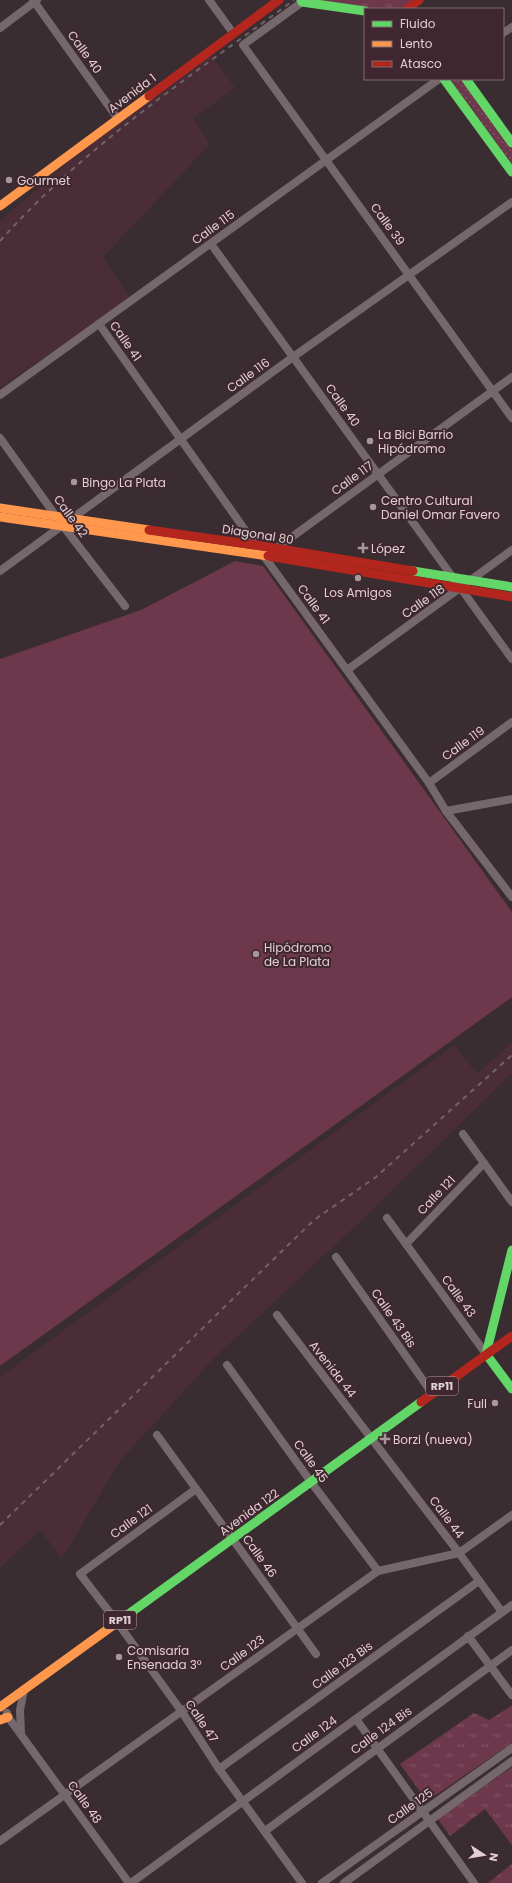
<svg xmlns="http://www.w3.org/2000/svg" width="512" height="1883" viewBox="0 0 512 1883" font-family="Poppins,sans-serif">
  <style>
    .built { fill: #4a2d37 }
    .grass { fill: url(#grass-dots) }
    .park { fill: url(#park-tufts) }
    .pitch { fill: #6d384b }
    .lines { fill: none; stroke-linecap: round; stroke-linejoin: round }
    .street { stroke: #74686c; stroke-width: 8 }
    .fast { stroke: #63d668; stroke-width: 9 }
    .slow { stroke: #ff974d; stroke-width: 9 }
    .jam { stroke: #b3261e; stroke-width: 9 }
    .rail { stroke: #6f6468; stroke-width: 2; stroke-dasharray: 5 5; stroke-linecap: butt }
    .poi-dot { fill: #a6979b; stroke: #40272f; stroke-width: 1.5 }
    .labels { text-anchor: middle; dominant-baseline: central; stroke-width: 4; stroke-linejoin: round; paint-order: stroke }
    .shield { fill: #40272f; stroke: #b09da2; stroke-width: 1 }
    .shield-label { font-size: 11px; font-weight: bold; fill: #e0d0d4 }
    .street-label { font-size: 12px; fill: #e0d0d4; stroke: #40272f }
    .poi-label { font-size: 12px; fill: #e0d0d4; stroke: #40272f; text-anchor: start }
  </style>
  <defs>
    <pattern id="grass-dots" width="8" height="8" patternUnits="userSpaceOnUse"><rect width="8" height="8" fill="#6d384b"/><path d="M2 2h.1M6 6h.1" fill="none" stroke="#825464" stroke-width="1.8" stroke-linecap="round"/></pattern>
    <pattern id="park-tufts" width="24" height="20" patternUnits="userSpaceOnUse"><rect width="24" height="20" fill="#6d384b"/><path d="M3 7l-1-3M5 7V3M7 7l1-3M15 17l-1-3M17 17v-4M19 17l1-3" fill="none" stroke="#825464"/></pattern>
  </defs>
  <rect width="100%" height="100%" fill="#3a2d31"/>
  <!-- built -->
  <g class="built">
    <path d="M210,53L235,88L193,118L210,144L103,257L130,298L0,388V221L109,127Z"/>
    <path d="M512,1042V1073L364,1218L214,1358L119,1462L62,1559L40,1530L0,1568V1377L454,1045L477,1074Z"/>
  </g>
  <!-- grass -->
  <path class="grass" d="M455,79H461L512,149V164L452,82Z"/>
  <!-- park -->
  <g class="park">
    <path d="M317,0H413L401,9H365Z"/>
    <path d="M511,1706L512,1707V1743L427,1801L400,1764L474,1713L489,1720Z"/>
    <path d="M512,1767V1845L485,1809L450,1836L438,1819Z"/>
    <path d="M512,1864V1883H488Z"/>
  </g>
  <!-- pitch -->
  <path class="pitch" d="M235,561L263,566L512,912V997L0,1366V659L141,610Z"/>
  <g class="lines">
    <!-- street -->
    <g class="street">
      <path d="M33,0L118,119"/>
      <path d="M209,0L233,33"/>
      <path d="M305,0L243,45L512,418"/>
      <path d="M0,28L37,0"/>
      <path d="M503,33L512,27"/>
      <path d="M211,244L512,659"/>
      <path d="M99,324L250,537L429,783L446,811L512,897"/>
      <path d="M0,395L439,79"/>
      <path d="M0,438L63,526L125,606"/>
      <path d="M274,550L512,377"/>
      <path d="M0,571L293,357L512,202"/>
      <path d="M347,670L512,550"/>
      <path d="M429,783L512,722"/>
      <path d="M446,811L512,799"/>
      <path d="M463,1134L512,1202"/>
      <path d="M387,1218L486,1354"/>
      <path d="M406,1244L484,1163"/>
      <path d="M336,1257L432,1393"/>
      <path d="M277,1315L459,1553L502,1612"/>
      <path d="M227,1365L311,1482L378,1571"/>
      <path d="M157,1435L316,1654"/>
      <path d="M196,1489L80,1574L117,1622L182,1712L219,1769L302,1883"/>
      <path d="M468,1636L512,1695"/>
      <path d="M7,1713L8,1717L129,1883"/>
      <path d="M356,1719L474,1883"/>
      <path d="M21,1734L20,1710L24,1690"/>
      <path d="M219,1769L479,1581"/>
      <path d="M265,1831L512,1650"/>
      <path d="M0,1841L378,1571L459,1553L512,1515"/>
      <path d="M131,1883L512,1605"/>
      <path d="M322,1883L512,1748"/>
      <path d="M344,1883L512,1761"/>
    </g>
    <!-- fast -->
    <g class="fast">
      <path d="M301,0L302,2L365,11"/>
      <path d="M444,79L512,172"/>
      <path d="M466,79L512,143"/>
      <path d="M413,571L512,587"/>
      <path d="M512,1250L486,1354L512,1389"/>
      <path d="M126,1616L421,1402"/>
    </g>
    <!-- slow -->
    <g class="slow">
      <path d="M0,206L149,96"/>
      <path d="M0,508L149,530"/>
      <path d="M0,517L268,556"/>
      <path d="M0,1707L126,1616"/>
      <path d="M0,1720L8,1717"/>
    </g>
    <!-- jam -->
    <g class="jam">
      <path d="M407,9L419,0"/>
      <path d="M149,96L279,0"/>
      <path d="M149,530L256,545L413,571"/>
      <path d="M268,556L512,597"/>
      <path d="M421,1402L512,1336"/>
    </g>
    <!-- rail -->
    <g class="rail">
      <path d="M0,241C85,146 192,75 294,0"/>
      <path d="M0,1525L314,1220L376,1177L512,1055"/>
    </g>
  </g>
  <!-- markers -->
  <g class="poi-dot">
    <circle cx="9" cy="180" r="4"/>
    <circle cx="370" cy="441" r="4"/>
    <circle cx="74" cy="482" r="4"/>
    <circle cx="373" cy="507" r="4"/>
    <path d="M361 542h4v4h4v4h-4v4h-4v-4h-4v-4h4z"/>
    <circle cx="358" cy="578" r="4"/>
    <circle cx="256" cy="954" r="4"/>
    <circle cx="495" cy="1403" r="4"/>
    <path d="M383 1433h4v4h4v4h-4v4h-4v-4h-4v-4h4z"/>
    <circle cx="119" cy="1657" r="4"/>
  </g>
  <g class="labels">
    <!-- shield labels -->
    <g class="shield">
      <rect x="426" y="1377" width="32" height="18" rx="3"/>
      <rect x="104" y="1611" width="32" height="18" rx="3"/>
    </g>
    <g class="shield-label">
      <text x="442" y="1386">RP11</text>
      <text x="120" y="1620">RP11</text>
    </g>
    <!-- street labels -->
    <g class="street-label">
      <text transform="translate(85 52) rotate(54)">Calle 40</text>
      <text transform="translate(132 93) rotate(-37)">Avenida 1</text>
      <text transform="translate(388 224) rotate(54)">Calle 39</text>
      <text transform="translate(213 227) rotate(-36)">Calle 115</text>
      <text transform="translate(126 341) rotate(55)">Calle 41</text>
      <text transform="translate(248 375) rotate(-36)">Calle 116</text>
      <text transform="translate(343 405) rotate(54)">Calle 40</text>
      <text transform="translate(352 478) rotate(-36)">Calle 117</text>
      <text transform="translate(71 516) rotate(54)">Calle 42</text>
      <text transform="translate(258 534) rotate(9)">Diagonal 80</text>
      <text transform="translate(423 601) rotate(-35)">Calle 118</text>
      <text transform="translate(314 604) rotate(54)">Calle 41</text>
      <text transform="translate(463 743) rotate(-36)">Calle 119</text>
      <text transform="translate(436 1195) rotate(-46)">Calle 121</text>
      <text transform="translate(459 1296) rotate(54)">Calle 43</text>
      <text transform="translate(394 1318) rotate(55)">Calle 43 Bis</text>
      <text transform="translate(333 1369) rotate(52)">Avenida 44</text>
      <text transform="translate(311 1461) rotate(54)">Calle 45</text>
      <text transform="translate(249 1512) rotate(-36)">Avenida 122</text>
      <text transform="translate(447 1517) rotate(53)">Calle 44</text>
      <text transform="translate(131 1521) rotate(-36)">Calle 121</text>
      <text transform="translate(260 1556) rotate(54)">Calle 46</text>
      <text transform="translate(242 1653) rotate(-36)">Calle 123</text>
      <text transform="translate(342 1665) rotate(-36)">Calle 123 Bis</text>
      <text transform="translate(202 1721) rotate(56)">Calle 47</text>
      <text transform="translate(381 1730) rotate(-36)">Calle 124 Bis</text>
      <text transform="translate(314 1734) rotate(-36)">Calle 124</text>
      <text transform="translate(85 1802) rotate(54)">Calle 48</text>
      <text transform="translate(410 1806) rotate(-35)">Calle 125</text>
    </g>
    <!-- poi labels -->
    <g class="poi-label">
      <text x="17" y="180">Gourmet</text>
      <text x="378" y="434">La Bici Barrio<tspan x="378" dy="14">Hipódromo</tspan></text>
      <text x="82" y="482">Bingo La Plata</text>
      <text x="381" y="500">Centro Cultural<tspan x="381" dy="14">Daniel Omar Favero</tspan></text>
      <text x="371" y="548">López</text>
      <text x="358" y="592" text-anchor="middle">Los Amigos</text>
      <text x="264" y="947">Hipódromo<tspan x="264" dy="14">de La Plata</tspan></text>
      <text x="487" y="1403" text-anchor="end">Full</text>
      <text x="393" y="1439">Borzi (nueva)</text>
      <text x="127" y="1650">Comisaría<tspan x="127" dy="14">Ensenada 3°</tspan></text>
    </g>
  </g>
  <!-- legend -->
  <rect x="364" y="8" width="140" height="72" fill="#40272f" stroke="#806b71"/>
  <rect x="372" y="21" width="20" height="6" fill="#63d668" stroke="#806b71"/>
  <text x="400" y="28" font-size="12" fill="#e0d0d4">Fluido</text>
  <rect x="372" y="41" width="20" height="6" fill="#ff974d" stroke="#806b71"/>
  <text x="400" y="48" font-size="12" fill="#e0d0d4">Lento</text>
  <rect x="372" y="61" width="20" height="6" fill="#b3261e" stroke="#806b71"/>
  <text x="400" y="68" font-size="12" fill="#e0d0d4">Atasco</text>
  <!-- north arrow -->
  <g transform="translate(484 1855) rotate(102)" stroke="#40272f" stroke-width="3" paint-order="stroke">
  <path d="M0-3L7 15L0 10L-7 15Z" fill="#e0d0d4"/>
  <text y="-6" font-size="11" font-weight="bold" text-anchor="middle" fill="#e0d0d4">N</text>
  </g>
</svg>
